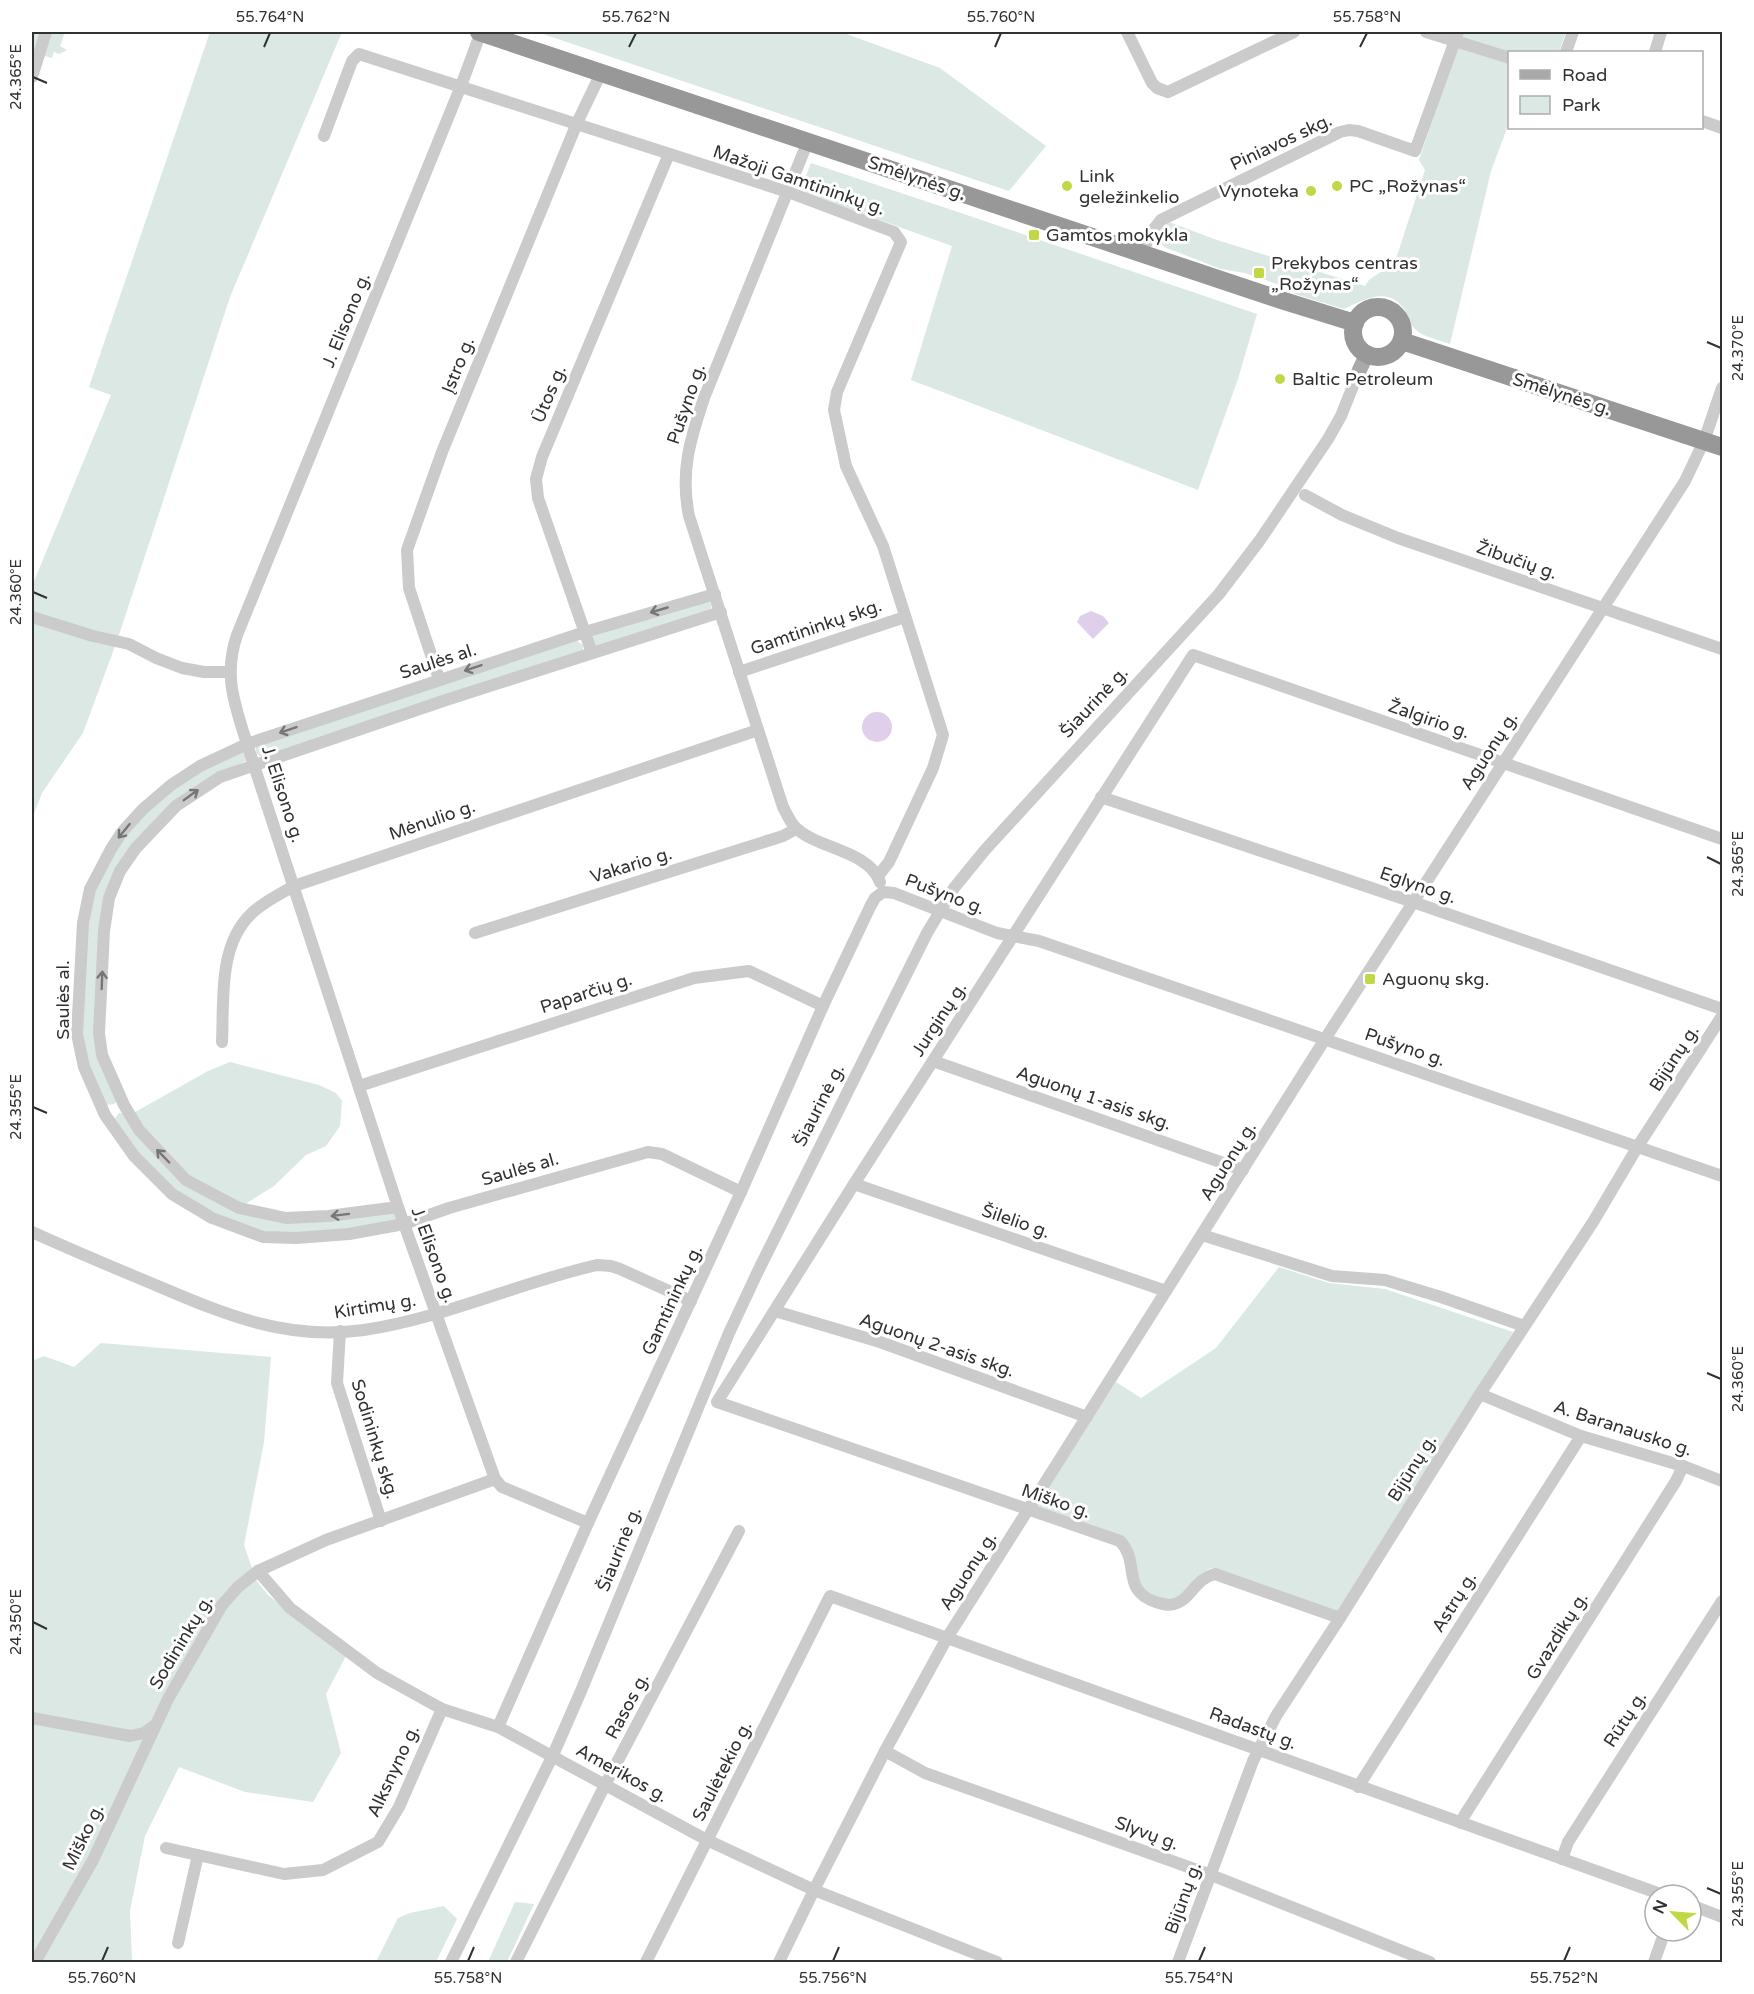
<svg xmlns="http://www.w3.org/2000/svg" width="1754" height="1994" viewBox="0 0 1754 1994" font-family="'Varela Round',sans-serif">
  <style>
    .green { fill: #dbe8e4 }
    .water { fill: #e0cfea }
    .lines { fill: none; stroke-linecap: round; stroke-linejoin: round }
    .minor { stroke: #cbcbcb; stroke-width: 12 }
    .major { stroke: #a9a9a9; stroke-width: 15 }
    .highway { stroke: #989898; stroke-width: 18 }
    .oneway { stroke: #767676 }
    .ticks { fill: none; stroke: #313131; stroke-width: 2 }
    .poi-dot { fill: #c2d745; stroke: #fff; stroke-width: 2 }
    .labels { text-anchor: middle; dominant-baseline: central; stroke-width: 6; stroke-linejoin: round; paint-order: stroke }
    .street-label { font-size: 18px; fill: #313131; stroke: #fff }
    .poi-label { font-size: 18px; fill: #313131; stroke: #fff; text-anchor: start }
    .neatline { fill: none; stroke: #313131; stroke-width: 2 }
    .ticks-label { font-size: 15px; text-anchor: middle; fill: #313131 }
  </style>
  <rect width="100%" height="100%" fill="#fff"/>
  <!-- green -->
  <g class="green">
    <path d="M32,32H65L60,46L67,50L59,54L54,52L52,58L39,54L32,77Z"/>
    <path d="M210,32H342L230,297L118,638L83,733L42,793L32,819V586L111,395L89,387Z"/>
    <path d="M537,32H841L940,68L1046,146L1009,191Z"/>
    <path d="M1462,32H1566L1559,52H1510L1509,123L1491,171L1450,344C1439,340 1423,337 1415,329C1408,323 1408,312 1401,305C1384,287 1362,301 1344,309L1298,295L1277,284L1245,273L1221,269L1164,247C1157,238 1161,230 1169,222L1217,240L1365,286L1369,280L1385,269L1392,271L1425,170L1419,160Z"/>
    <path d="M811,163L964,214L1257,314L1238,379L1198,490L911,380L952,246L805,193L802,185Z"/>
    <path d="M706,600L712,604L711,609L601,649L594,646L592,638L594,634Z"/>
    <path d="M577,641L583,645V652L263,758L256,753V746Z"/>
    <path d="M241,751L244,753L246,761L217,774L117,871L95,1036L117,1101L114,1104L106,1105L87,1064L80,1034L87,924L94,887L103,865L144,812L190,776Z"/>
    <path d="M230,1062L319,1085L336,1093L342,1101L340,1126L326,1146L306,1155L274,1186L239,1208L186,1180L130,1115L208,1071Z"/>
    <path d="M119,1113H125L185,1181L287,1220L396,1212L399,1220L318,1234L263,1232L240,1226L176,1192L137,1155L114,1120Z"/>
    <path d="M1279,1267L1329,1283L1385,1289L1513,1332L1338,1612L1211,1568C1175,1584 1189,1617 1138,1586L1129,1547L1035,1506L1116,1382L1141,1398L1216,1348Z"/>
    <path d="M101,1343L271,1357L264,1442L244,1545L256,1580L268,1595L346,1656L326,1694L341,1753L313,1802L245,1792L179,1767L145,1836L130,1911L132,1960L138,1962H32V1361L44,1356L74,1367Z"/>
    <path d="M515,1902L534,1904L507,1962H488Z"/>
    <path d="M444,1906L457,1919L436,1962H376L398,1918L410,1913Z"/>
  </g>
  <!-- water -->
  <g class="water">
    <path d="M1091,611L1103,616L1109,623L1093,639L1077,622L1080,616Z"/>
    <circle cx="877" cy="727" r="15"/>
  </g>
  <g class="lines">
    <!-- minor -->
    <g class="minor">
      <path d="M481,32L461,86L237,635C223,676 235,705 247,744L398,1207L495,1479L502,1487L588,1523"/>
      <path d="M1127,32L1152,83L1157,88L1168,92L1294,32"/>
      <path d="M1426,32L1510,58"/>
      <path d="M1566,52L1573,32"/>
      <path d="M1655,52L1661,32"/>
      <path d="M32,77L46,32"/>
      <path d="M1702,121L1722,128"/>
      <path d="M324,136L352,61L359,54L788,192L894,232L901,242L837,392L834,410L846,466L883,546L943,735L933,768L889,862L878,876"/>
      <path d="M808,141L704,398C690,440 680,472 689,516L783,807C787,814 790,822 795,827C816,849 869,850 880,882"/>
      <path d="M1142,254L1150,234L1161,220L1340,132L1349,130L1358,131L1415,151L1458,32"/>
      <path d="M1305,495L1342,515L1398,538L1722,649"/>
      <path d="M715,594L585,632L247,744L200,766L171,785L143,809L122,832L111,849L90,889L83,923L77,1034L84,1067L105,1115L134,1156L172,1194L212,1218L263,1237L296,1238L349,1234L404,1224L449,1208L648,1152L662,1154L741,1192"/>
      <path d="M32,617L93,636L129,644L156,658L182,668L204,672H230"/>
      <path d="M592,653L538,498L536,479L542,457L669,154"/>
      <path d="M739,672L905,617"/>
      <path d="M439,679L409,588L407,550L442,452L577,123L601,73"/>
      <path d="M1101,797L1413,902L1722,1009"/>
      <path d="M883,892L894,893L997,933L1039,941L1722,1176"/>
      <path d="M475,933L783,836L796,829"/>
      <path d="M222,1042C224,1000 218,946 251,914C263,902 280,894 294,886L758,730"/>
      <path d="M933,1061L1243,1170"/>
      <path d="M359,1086L694,978L749,971L823,1006"/>
      <path d="M854,1184L1166,1291"/>
      <path d="M398,1207L328,1216L286,1218L239,1208L186,1180L139,1130L124,1105L102,1055L99,1033L104,931L109,898L120,871L136,848L176,806L220,777L446,700L721,612"/>
      <path d="M32,1232C72,1250 112,1267 153,1284C224,1314 285,1341 364,1330C444,1318 518,1283 597,1265L611,1266L620,1269L691,1301"/>
      <path d="M1202,1235L1332,1276L1385,1280L1441,1297L1524,1326"/>
      <path d="M775,1311L880,1342L1087,1417"/>
      <path d="M340,1331L337,1383L381,1521"/>
      <path d="M1480,1394L1581,1436L1683,1466L1722,1481"/>
      <path d="M258,1571L290,1608L377,1673L442,1709L498,1727L707,1840L814,1890L997,1962"/>
      <path d="M1340,1618L1215,1574C1194,1579 1191,1600 1174,1604C1168,1606 1162,1604 1156,1602C1120,1590 1141,1563 1120,1541L717,1402L854,1184L1193,655L1722,839"/>
      <path d="M32,1718L130,1736L144,1733L155,1725"/>
      <path d="M498,1727L588,1523L741,1192L823,1006L870,907L875,898L883,892"/>
      <path d="M885,1751L925,1773L1211,1875L1430,1962"/>
      <path d="M1358,1787L1581,1436"/>
      <path d="M1461,1823L1464,1816L1676,1481L1683,1466"/>
      <path d="M166,1848L284,1874L323,1870L378,1842L399,1807L442,1709"/>
      <path d="M1562,1859L1568,1842L1722,1601"/>
      <path d="M1691,1905L1722,1917"/>
      <path d="M178,1943L198,1855"/>
      <path d="M35,1962L93,1860L168,1699L222,1605L238,1587L258,1571L326,1540L495,1479"/>
      <path d="M451,1962L553,1755L581,1691L729,1333L760,1267L927,933L954,888L985,850L1219,594L1260,540L1328,439L1341,416L1359,371"/>
      <path d="M516,1962L605,1785L739,1531"/>
      <path d="M646,1962L830,1596L1663,1895"/>
      <path d="M779,1962L814,1890L885,1751L947,1638L1325,1039L1685,481L1704,441L1722,388"/>
      <path d="M1178,1962L1253,1761L1276,1716L1340,1618L1480,1394L1593,1222L1638,1146L1722,1016"/>
      <path d="M1654,1962L1665,1931"/>
    </g>
    <!-- major -->
    <path class="major" d="M1359,371L1367,354"/>
    <!-- highway -->
    <g class="highway">
      <path d="M479,32L1281,300L1355,323"/>
      <circle cx="1378" cy="332" r="25"/>
      <path d="M1402,341L1722,447"/>
    </g>
  </g>
  <!-- one-way arrows -->
  <defs><path id="oneway-shaft" d="M-6 0H5M1.5-3L5.5 0L1.5 3" fill="none" stroke-width="1.6" stroke-linecap="round" stroke-linejoin="round" transform="scale(1.5)"/></defs>
  <g class="oneway">
    <use href="#oneway-shaft" transform="translate(659 610) rotate(164)"/>
    <use href="#oneway-shaft" transform="translate(473 668) rotate(162)"/>
    <use href="#oneway-shaft" transform="translate(288 730) rotate(161)"/>
    <use href="#oneway-shaft" transform="translate(191 795) rotate(-36)"/>
    <use href="#oneway-shaft" transform="translate(124 831) rotate(129)"/>
    <use href="#oneway-shaft" transform="translate(102 980) rotate(-88)"/>
    <use href="#oneway-shaft" transform="translate(163 1156) rotate(-134)"/>
    <use href="#oneway-shaft" transform="translate(340 1215) rotate(173)"/>
  </g>
  <!-- ticks -->
  <path class="ticks" d="M264,47L270,33M629,47L636,33M995,47L1001,33M1360,47L1367,33M33,77L47,83M1707,342L1721,348M33,592L47,598M1707,857L1721,864M33,1107L47,1113M1707,1373L1721,1379M33,1622L47,1629M1707,1888L1721,1894M102,1961L108,1947M468,1961L474,1947M833,1961L839,1947M1199,1961L1205,1947M1564,1961L1570,1947"/>
  <!-- markers -->
  <g class="poi-dot">
    <circle cx="1067" cy="186" r="6"/>
    <circle cx="1337" cy="186" r="6"/>
    <circle cx="1311" cy="191" r="6"/>
    <rect x="1028" y="229" width="12" height="12" rx="3"/>
    <rect x="1253" y="267" width="12" height="12" rx="3"/>
    <circle cx="1280" cy="379" r="6"/>
    <rect x="1364" y="973" width="12" height="12" rx="3"/>
  </g>
  <g class="labels">
    <!-- street labels -->
    <g class="street-label">
      <text transform="translate(1281 142) rotate(-25)">Piniavos skg.</text>
      <text transform="translate(917 178) rotate(19)">Smėlynės g.</text>
      <text transform="translate(799 180) rotate(19)">Mažoji Gamtininkų g.</text>
      <text transform="translate(346 320) rotate(-68)">J. Elisono g.</text>
      <text transform="translate(458 365) rotate(-68)">Įstro g.</text>
      <text transform="translate(549 394) rotate(-67)">Ūtos g.</text>
      <text transform="translate(1562 394) rotate(18)">Smėlynės g.</text>
      <text transform="translate(686 404) rotate(-71)">Pušyno g.</text>
      <text transform="translate(1517 560) rotate(19)">Žibučių g.</text>
      <text transform="translate(816 627) rotate(-19)">Gamtininkų skg.</text>
      <text transform="translate(438 661) rotate(-18)">Saulės al.</text>
      <text transform="translate(1094 702) rotate(-47)">Šiaurinė g.</text>
      <text transform="translate(1429 719) rotate(19)">Žalgirio g.</text>
      <text transform="translate(1489 751) rotate(-57)">Aguonų g.</text>
      <text transform="translate(283 794) rotate(72)">J. Elisono g.</text>
      <text transform="translate(432 820) rotate(-19)">Mėnulio g.</text>
      <text transform="translate(631 865) rotate(-17)">Vakario g.</text>
      <text transform="translate(1418 885) rotate(19)">Eglyno g.</text>
      <text transform="translate(945 894) rotate(21)">Pušyno g.</text>
      <text transform="translate(586 993) rotate(-18)">Paparčių g.</text>
      <text transform="translate(63 1000) rotate(-90)">Saulės al.</text>
      <text transform="translate(939 1019) rotate(-57)">Jurginų g.</text>
      <text transform="translate(1405 1047) rotate(19)">Pušyno g.</text>
      <text transform="translate(1674 1058) rotate(-57)">Bijūnų g.</text>
      <text transform="translate(1094 1098) rotate(19)">Aguonų 1-asis skg.</text>
      <text transform="translate(819 1105) rotate(-63)">Šiaurinė g.</text>
      <text transform="translate(1228 1161) rotate(-58)">Aguonų g.</text>
      <text transform="translate(520 1169) rotate(-16)">Saulės al.</text>
      <text transform="translate(1016 1221) rotate(19)">Šilelio g.</text>
      <text transform="translate(434 1255) rotate(70)">J. Elisono g.</text>
      <text transform="translate(672 1300) rotate(-65)">Gamtininkų g.</text>
      <text transform="translate(375 1306) rotate(-9)">Kirtimų g.</text>
      <text transform="translate(937 1345) rotate(19)">Aguonų 2-asis skg.</text>
      <text transform="translate(1623 1428) rotate(18)">A. Baranausko g.</text>
      <text transform="translate(375 1439) rotate(73)">Sodininkų skg.</text>
      <text transform="translate(1412 1468) rotate(-58)">Bijūnų g.</text>
      <text transform="translate(1056 1501) rotate(19)">Miško g.</text>
      <text transform="translate(619 1549) rotate(-68)">Šiaurinė g.</text>
      <text transform="translate(968 1571) rotate(-57)">Aguonų g.</text>
      <text transform="translate(1454 1602) rotate(-58)">Astrų g.</text>
      <text transform="translate(1557 1636) rotate(-58)">Gvazdikų g.</text>
      <text transform="translate(181 1642) rotate(-59)">Sodininkų g.</text>
      <text transform="translate(627 1706) rotate(-62)">Rasos g.</text>
      <text transform="translate(1625 1719) rotate(-57)">Rūtų g.</text>
      <text transform="translate(1253 1728) rotate(20)">Radastų g.</text>
      <text transform="translate(393 1771) rotate(-65)">Alksnyno g.</text>
      <text transform="translate(722 1771) rotate(-63)">Saulėtekio g.</text>
      <text transform="translate(622 1773) rotate(29)">Amerikos g.</text>
      <text transform="translate(1147 1833) rotate(20)">Slyvų g.</text>
      <text transform="translate(83 1837) rotate(-64)">Miško g.</text>
      <text transform="translate(1183 1898) rotate(-70)">Bijūnų g.</text>
    </g>
    <!-- poi labels -->
    <g class="poi-label">
      <text x="1079" y="176">Link<tspan x="1079" dy="21">geležinkelio</tspan></text>
      <text x="1349" y="186">PC „Rožynas“</text>
      <text x="1299" y="191" text-anchor="end">Vynoteka</text>
      <text x="1046" y="235">Gamtos mokykla</text>
      <text x="1271" y="263">Prekybos centras<tspan x="1271" dy="21">„Rožynas“</tspan></text>
      <text x="1292" y="379">Baltic Petroleum</text>
      <text x="1382" y="979">Aguonų skg.</text>
    </g>
  </g>
  <!-- border -->
  <rect width="1754" height="1994" fill="none" stroke="#ffffff" stroke-width="66"/>
  <!-- legend -->
  <rect x="1508" y="51" width="195" height="78" fill="#ffffff" stroke="#adadad" stroke-width="1.5"/>
  <rect x="1520" y="70" width="30" height="9" fill="#a9a9a9" stroke="#adadad" stroke-width="1.5"/>
  <text x="1562" y="81" font-size="18" fill="#313131">Road</text>
  <rect x="1520" y="96" width="30" height="18" fill="#dbe8e4" stroke="#adadad" stroke-width="1.5"/>
  <text x="1562" y="111" font-size="18" fill="#313131">Park</text>
  <!-- north arrow -->
  <g transform="translate(1673 1913) rotate(295)"><circle r="28" fill="#ffffff" stroke="#adadad" stroke-width="1.5"/>
  <path d="M0-4.5L10 22L0 15L-10 22Z" fill="#c2d745"/>
  <text y="-9" font-size="16" font-weight="bold" text-anchor="middle" fill="#313131">N</text>
  </g>
  <rect x="33" y="33" width="1688" height="1928" class="neatline"/>
  <g class="ticks-label">
    <text x="270" y="22">55.764°N</text>
    <text x="636" y="22">55.762°N</text>
    <text x="1001" y="22">55.760°N</text>
    <text x="1367" y="22">55.758°N</text>
    <text transform="translate(16 77) rotate(-90)" y="5">24.365°E</text>
    <text transform="translate(1738 348) rotate(-90)" y="5">24.370°E</text>
    <text transform="translate(16 592) rotate(-90)" y="5">24.360°E</text>
    <text transform="translate(1738 864) rotate(-90)" y="5">24.365°E</text>
    <text transform="translate(16 1107) rotate(-90)" y="5">24.355°E</text>
    <text transform="translate(1738 1379) rotate(-90)" y="5">24.360°E</text>
    <text transform="translate(16 1622) rotate(-90)" y="5">24.350°E</text>
    <text transform="translate(1738 1894) rotate(-90)" y="5">24.355°E</text>
    <text x="102" y="1983">55.760°N</text>
    <text x="468" y="1983">55.758°N</text>
    <text x="833" y="1983">55.756°N</text>
    <text x="1199" y="1983">55.754°N</text>
    <text x="1564" y="1983">55.752°N</text>
  </g>
</svg>
